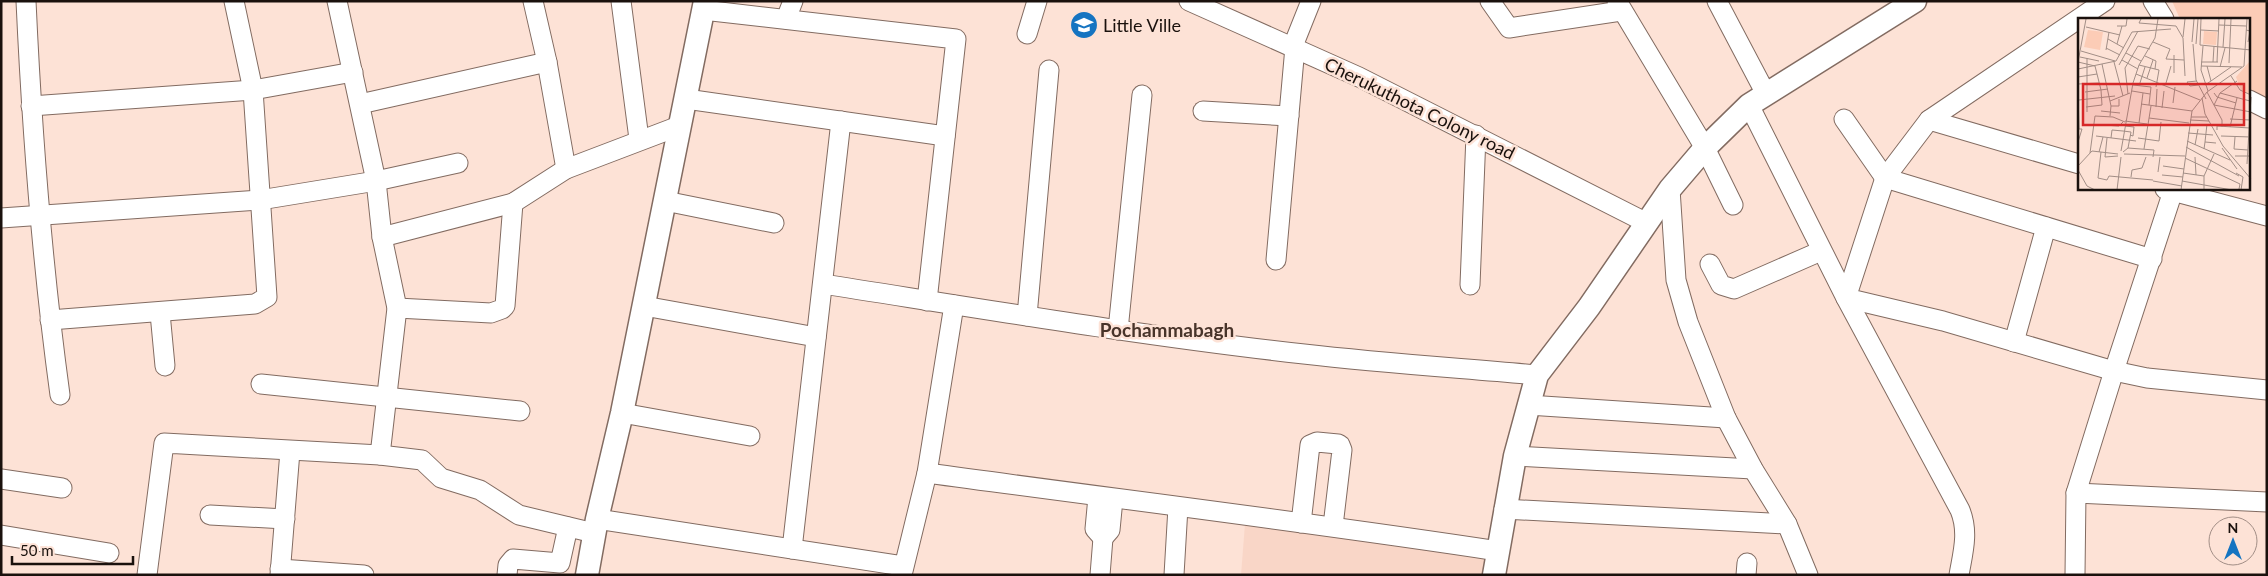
<svg xmlns="http://www.w3.org/2000/svg" width="2268" height="576" viewBox="0 0 2268 576" font-family="Lato,sans-serif">
  <style>
    .built { fill: #f9d6c7 }
    .pitch { fill: #fcccb6 }
    .lines { fill: none; stroke-linecap: round; stroke-linejoin: round }
    .minor-casing { stroke: #826b61; stroke-width: 21 }
    .tertiary-casing { stroke: #826b61; stroke-width: 25 }
    .minor { stroke: #fff; stroke-width: 19 }
    .tertiary { stroke: #fff; stroke-width: 22 }
    .labels { text-anchor: middle; dominant-baseline: central; stroke-width: 5; stroke-linejoin: round; paint-order: stroke }
    .poi-label { font-size: 18px; fill: #1a110d; stroke: #fde2d6; text-anchor: start }
    .street-label { font-size: 18px; fill: #1a110d; stroke: #fde2d6 }
    .neighbourhood-label { font-size: 19px; font-weight: bold; fill: #48342a; stroke: #fde2d6 }
    .inset-road { fill: none; stroke: #a28e86; stroke-width: 1 }
    .view { fill: #d62828; fill-opacity: 0.15; stroke: #d62828; stroke-width: 2.5 }
    .inset-edge { fill: none; stroke: #1a110d; stroke-width: 2.5 }
  </style>
  <rect width="100%" height="100%" fill="#fde2d6"/>
  <!-- built -->
  <path class="built" d="M1245,524L1485,556L1486,575H1241Z"/>
  <!-- pitch -->
  <path class="pitch" d="M2172,1H2267V105L2249,95V19H2180Z"/>
  <g class="lines">
    <!-- minor casing -->
    <g class="minor-casing">
      <g id="minor">
        <path d="M26,1C32,133 42,264 60,395"/>
        <path d="M337,1L376,181L382,237L397,308L380,455"/>
        <path d="M533,1L547,62L566,169"/>
        <path d="M621,1L639,139"/>
        <path d="M1189,1L1359,77L1647,223"/>
        <path d="M1490,1L1509,28L1621,11"/>
        <path d="M1617,1L1705,148L1733,205"/>
        <path d="M1717,1L1766,94"/>
        <path d="M2105,1L1929,120L1885,178L1846,298L1943,321L2114,371L2147,378L2267,390"/>
        <path d="M2153,1L2164,19"/>
        <path d="M703,10L956,39L927,301"/>
        <path d="M786,19L793,1"/>
        <path d="M1027,34L1037,1"/>
        <path d="M1293,46L1311,1"/>
        <path d="M686,99L945,136"/>
        <path d="M2249,100L2267,109"/>
        <path d="M360,104L547,62"/>
        <path d="M1749,105L1846,298L1960,510C1969,532 1963,552 1959,575"/>
        <path d="M31,106L253,90L353,72"/>
        <path d="M1203,111L1289,116"/>
        <path d="M1844,119L1885,178L2152,259"/>
        <path d="M1929,120L2079,164"/>
        <path d="M1670,189L1676,280L1688,322L1726,418L1753,469L1787,524L1808,575"/>
        <path d="M2165,189L2267,216"/>
        <path d="M665,201L774,223"/>
        <path d="M1,218L260,200L376,181L458,163"/>
        <path d="M382,237L513,203L566,169L679,126"/>
        <path d="M1276,260L1295,47"/>
        <path d="M1710,264L1721,285L1734,289L1821,251"/>
        <path d="M823,284C983,309 1143,336 1304,354C1382,363 1459,368 1537,375"/>
        <path d="M1470,285L1476,135"/>
        <path d="M644,306L816,337"/>
        <path d="M397,308L491,313L502,309L505,306L513,203"/>
        <path d="M160,313L165,366"/>
        <path d="M1027,316L1049,70"/>
        <path d="M50,320L255,304L267,297L253,90L234,1"/>
        <path d="M1118,330L1142,95"/>
        <path d="M2014,342L2046,227"/>
        <path d="M261,384L520,411"/>
        <path d="M1528,405L1726,418"/>
        <path d="M622,413L750,436"/>
        <path d="M1515,456L1753,469"/>
        <path d="M927,473C1117,499 1308,522 1498,551"/>
        <path d="M1,479L62,488"/>
        <path d="M2076,493L2267,502"/>
        <path d="M1098,497L1095,529L1103,538L1110,530L1113,499"/>
        <path d="M1504,509L1787,524"/>
        <path d="M210,515L285,519"/>
        <path d="M597,519L903,566"/>
        <path d="M1301,523L1310,445L1317,442L1338,444L1340,445L1342,450L1333,526"/>
        <path d="M1,535L109,553"/>
        <path d="M792,549L841,121"/>
        <path d="M280,569L364,575"/>
        <path d="M147,575L164,443L380,455L422,460L441,478L480,490L519,515L594,533"/>
        <path d="M280,575L290,451"/>
        <path d="M507,575L508,565L513,559L560,563L568,527"/>
        <path d="M902,575L927,473L954,305"/>
        <path d="M1100,575L1103,538"/>
        <path d="M1174,575L1178,507"/>
        <path d="M1746,575L1747,563"/>
        <path d="M2075,575L2076,493L2114,371L2173,191"/>
      </g>
    </g>
    <!-- tertiary casing -->
    <g class="tertiary-casing">
      <g id="tertiary">
        <path d="M587,575L597,519L622,413L705,1"/>
        <path d="M1494,575L1515,456L1537,375L1589,307L1670,189L1705,148L1749,105L1915,1"/>
      </g>
    </g>
    <!-- minor -->
    <use href="#minor" class="minor"/>
    <!-- tertiary -->
    <use href="#tertiary" class="tertiary"/>
  </g>
  <!-- icons -->
  <defs>
    <g id="school-disc" transform="scale(1.4375)"><circle r="9.5" fill="#1574c1" stroke="#fde2d6"/><path d="M0-5L7-2L0 1L-7-2ZM-4 1L0 2.5L4 1V4Q0 6-4 4Z" fill="#fff"/></g>
  </defs>
  <g fill-rule="evenodd">
    <use href="#school-disc" x="1084" y="25"/>
  </g>
  <g class="labels">
    <!-- poi labels -->
    <g class="poi-label">
      <text x="1103" y="25">Little Ville</text>
    </g>
    <!-- street labels -->
    <g class="street-label">
      <text transform="translate(1420 108) rotate(26)">Cherukuthota Colony road</text>
    </g>
    <!-- neighbourhood labels -->
    <g class="neighbourhood-label">
      <text x="1167" y="329">Pochammabagh</text>
    </g>
  </g>
  <!-- overview -->
  <g transform="translate(2078 18)">
    <rect width="172" height="172" fill="#fde2d6"/>
    <path d="M10,12L25,14L22,32L6,29Z" fill="#fcccb6"/>
    <path d="M126,13L139,14L138,27L125,26Z" fill="#fcccb6"/>
    <path d="M172,43V77L163,72L158,59Z" fill="#fcccb6"/>
    <path class="inset-road" d="M63,1L61,5L98,8L105,20L107,58M123,1L122,27L173,32M141,7L168,8M39,8H48L49,1M8,9L42,17M123,12L141,13M168,12L172,13L170,24M105,19L107,1M30,21L46,30M75,24L92,31L88,41L106,42M114,24L116,1M39,26L44,8M115,26L118,62L128,81M118,26L120,1M125,28L123,52L130,73M145,29L147,1M28,30L42,37M28,32L31,14M3,33L37,43M48,35L63,43M67,38L78,43L77,51M2,39L21,43M9,40V94M44,42L60,51M0,44L17,48L23,72L24,87L8,89M0,44L8,1M36,44L45,78M123,44H140M135,44L136,28M139,44L141,1M151,45L153,1M24,46L33,88L32,98M41,47L60,13M61,47L81,52L78,69M123,48L164,49M142,49L147,30M0,51L38,43L54,14L93,11M96,55V37M58,56L122,82M153,58L162,72L173,77M0,59L19,56M69,60L75,42M119,63L109,64L112,68L120,67M133,63L153,49M159,63L142,75L136,87L173,94M88,65L93,48M0,66L21,65M55,67L73,69L71,87M127,67L133,63L129,48M61,68L67,49M0,73L1,111M54,73L72,76M7,74L30,71M129,74L144,102V109M136,75L139,79L158,85M142,75L172,83M50,76L47,50L60,28L72,31M124,80L127,96L145,128L173,161M1,82L37,78M32,83L52,75M95,85L97,69M63,86L114,93M33,88H41V81M78,89L79,71M84,90L86,73M23,93L42,95M113,99H129M71,100L111,105M152,101L172,102M112,102L131,103M47,103L69,106M61,105L65,75M25,107L41,108L45,104M47,108L56,109L55,118L52,117M152,109L159,80M0,111H4L0,124M139,112V108L172,110M45,113L53,114L50,130M110,115L135,117M18,118L58,123M143,118L173,119M157,119L156,131L170,132M29,120L27,139L40,138M33,120L34,112L45,113M60,120L81,123L83,104M109,123L152,142M127,124L129,106M117,127L120,111M108,129L161,158M144,130L159,151M66,131L73,88M126,131L127,124L138,125M43,133L55,65L61,47L77,20L80,1M21,134L25,119M23,134L20,160L29,162L31,158L75,162M45,134L50,130L76,132L75,139M12,135L17,98L35,99L47,104M46,136L107,138M157,138H173M117,139L118,157M107,140L162,166L161,171M169,146L173,79M0,148L14,133L40,136M85,148L106,151M0,152L9,168L17,172M80,154L82,139M105,155L126,158M158,155L165,159L163,172M84,157L105,159M53,159L54,152L64,150L68,139M75,163L104,168M104,163L154,172M39,172L43,139M103,172L114,93L129,74L166,48L169,1M126,172V158L136,136"/>
    <path class="view" d="M5,66H166V107H5Z"/>
    <rect width="172" height="172" class="inset-edge"/>
  </g>
  <!-- border -->
  <rect width="2268" height="576" fill="none" stroke="#1a110d" stroke-width="5"/>
  <!-- north arrow -->
  <g transform="translate(2233 541)"><circle r="24" fill="#fde2d6" stroke="#a28e86"/>
  <path d="M0-4L9 19L0 12L-9 19Z" fill="#1574c1"/>
  <text y="-8" font-size="14" font-weight="bold" text-anchor="middle" fill="#1a110d">N</text>
  </g>
  <!-- scale -->
  <path d="M12 556v8h121v-8" fill="none" stroke="#1a110d" stroke-width="2.5"/>
  <text x="20" y="556" font-size="15" fill="#1a110d" stroke="#fde2d6" stroke-width="4" paint-order="stroke">50 m</text>
</svg>
